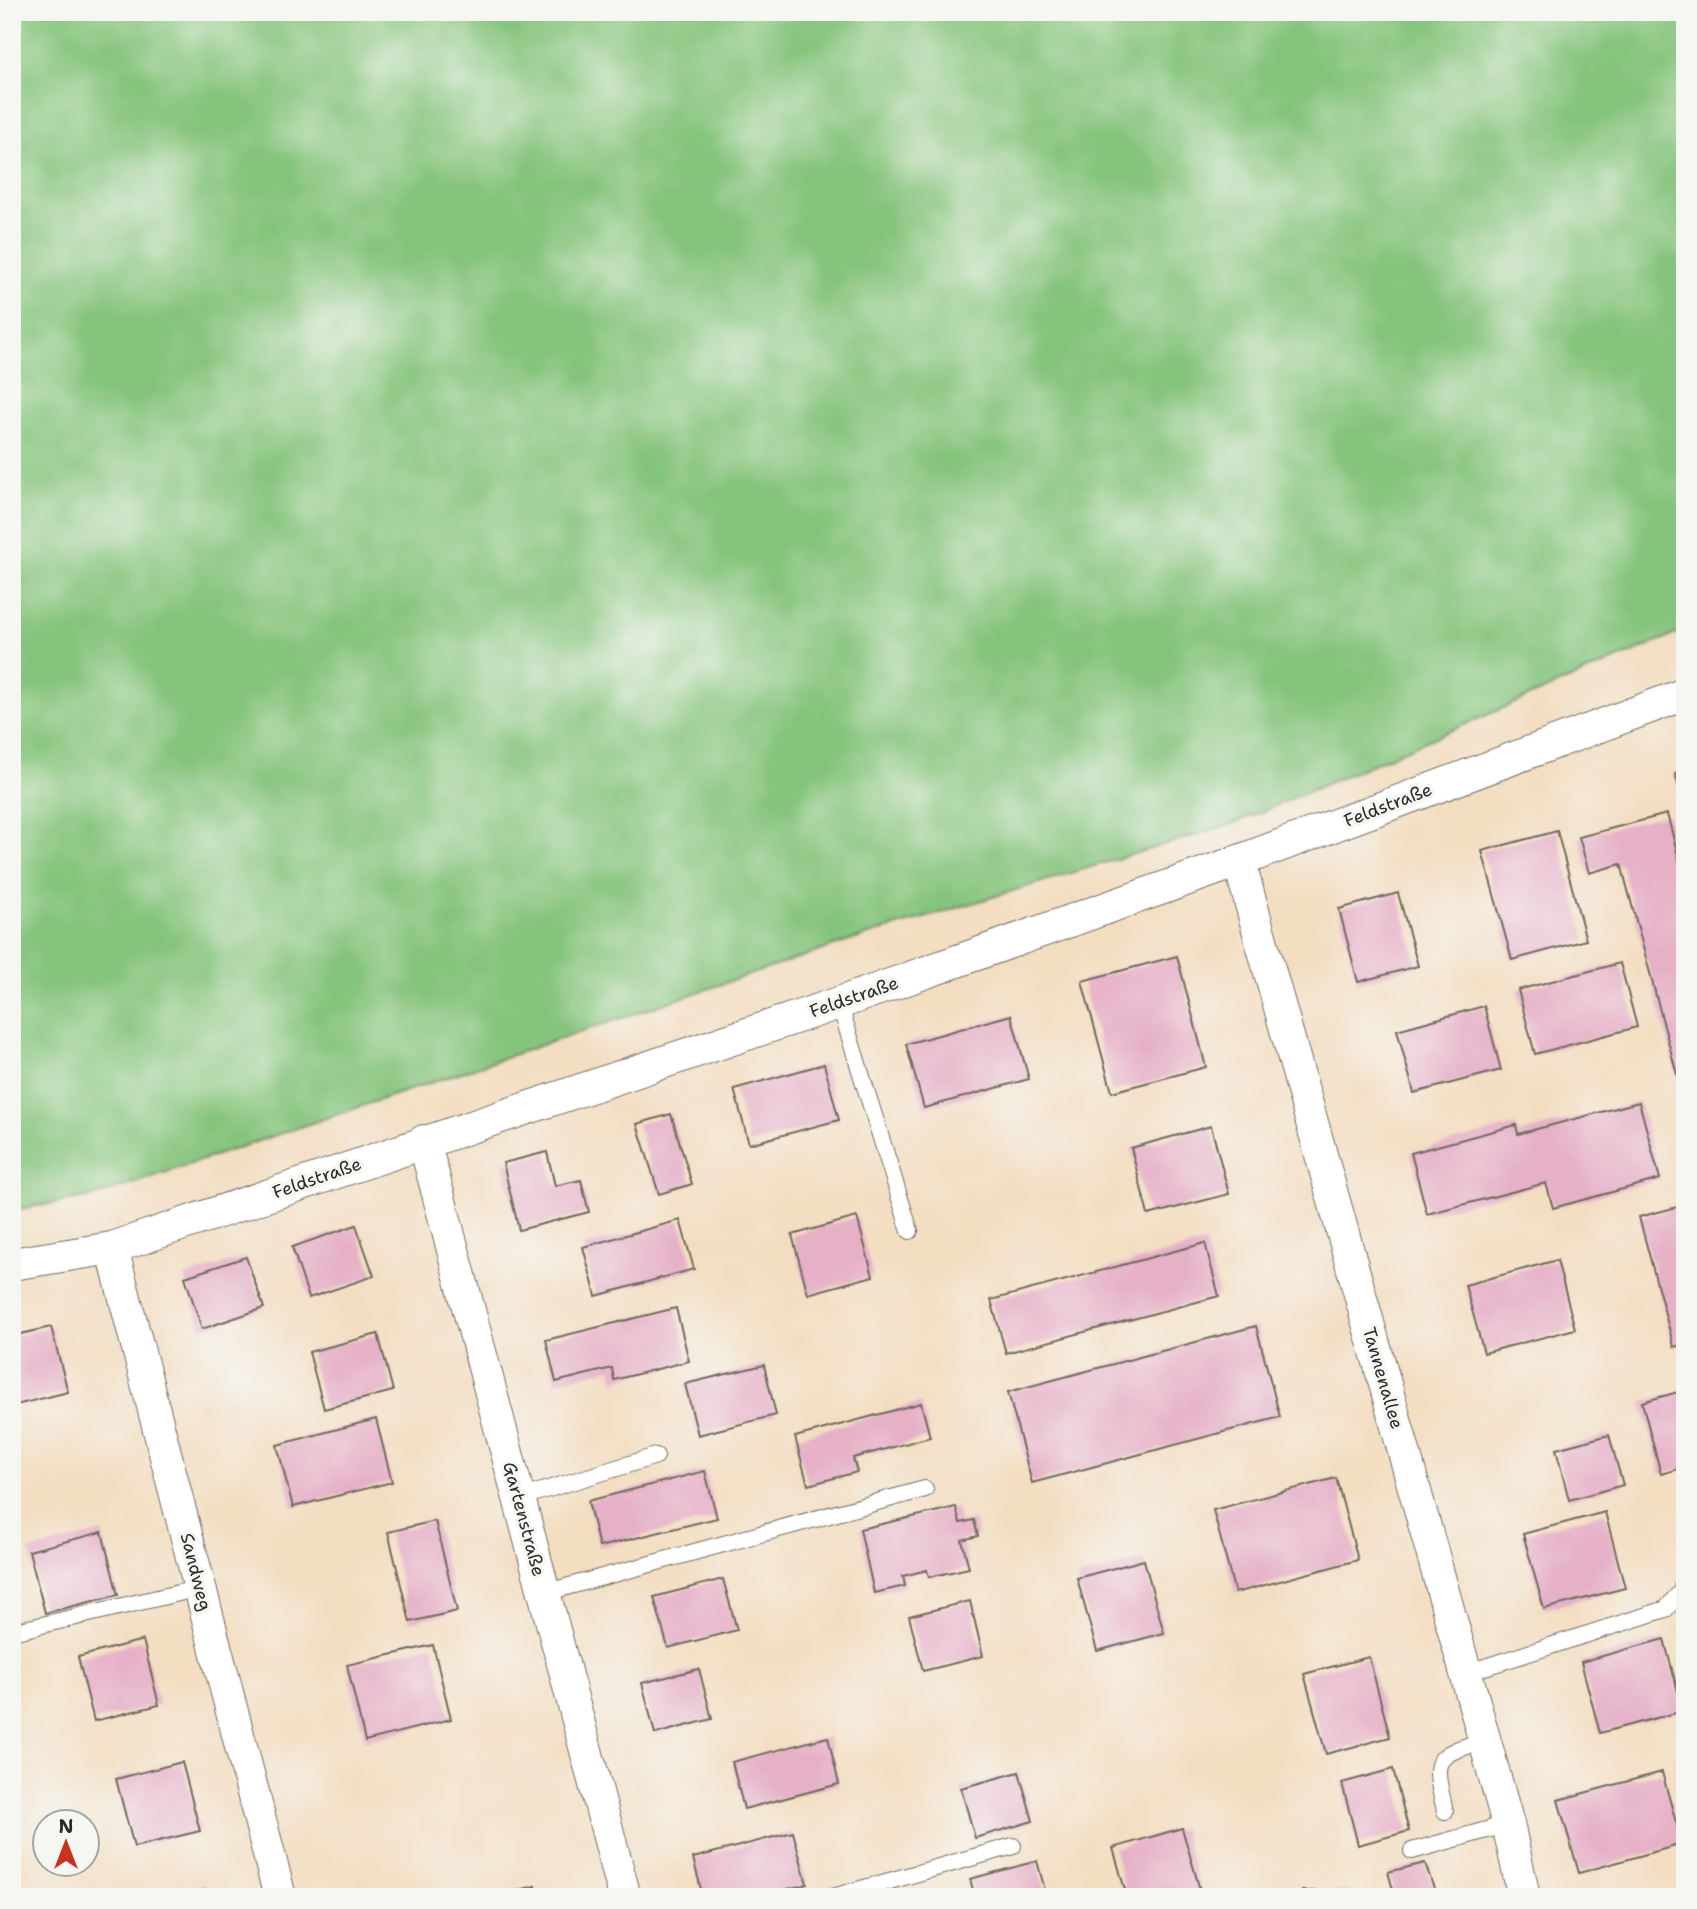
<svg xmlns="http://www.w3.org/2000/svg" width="1697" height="1909" viewBox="0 0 1697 1909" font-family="'Shantell Sans',sans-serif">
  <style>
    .green { fill: #85c47c; stroke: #587854; stroke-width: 2 }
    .building { fill: #e6b0c7 }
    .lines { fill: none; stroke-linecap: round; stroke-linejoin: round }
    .service-casing { stroke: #716a60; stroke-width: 18 }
    .minor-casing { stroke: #716a60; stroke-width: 34 }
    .service { stroke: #fff; stroke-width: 16 }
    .minor { stroke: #fff; stroke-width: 32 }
    .labels { text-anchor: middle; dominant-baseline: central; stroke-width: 7; stroke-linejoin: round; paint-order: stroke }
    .street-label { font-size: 18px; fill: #2b2b2b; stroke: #f6f6f2 }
  </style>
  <rect width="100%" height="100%" fill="#f6f6f2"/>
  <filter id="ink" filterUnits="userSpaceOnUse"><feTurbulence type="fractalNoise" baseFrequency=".0143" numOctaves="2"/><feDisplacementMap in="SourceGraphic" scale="14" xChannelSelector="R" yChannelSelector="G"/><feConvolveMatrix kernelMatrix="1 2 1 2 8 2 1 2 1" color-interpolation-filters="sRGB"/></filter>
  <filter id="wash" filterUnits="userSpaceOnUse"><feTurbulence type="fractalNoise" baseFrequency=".00686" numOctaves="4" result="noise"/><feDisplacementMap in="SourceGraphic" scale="28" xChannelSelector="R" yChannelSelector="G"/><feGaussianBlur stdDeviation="1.57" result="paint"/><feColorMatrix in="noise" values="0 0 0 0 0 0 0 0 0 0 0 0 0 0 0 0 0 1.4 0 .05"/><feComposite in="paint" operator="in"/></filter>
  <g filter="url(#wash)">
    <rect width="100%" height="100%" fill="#f3dec2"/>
    <!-- green -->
    <path class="green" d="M12,12H1685V630L1235,823L846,942L93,1197L12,1210Z"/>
    <g id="blocks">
      <!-- building -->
      <g class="building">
        <path d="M1685,771V802L1684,803L1675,774Z"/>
        <path d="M1667,814L1685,882L1684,1101L1621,864L1589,873L1579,837Z"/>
        <path d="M1557,831L1586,940L1512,960L1482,851Z"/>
        <path d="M1398,893L1418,966L1358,982L1339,909Z"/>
        <path d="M1177,956L1206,1067L1112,1092L1082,981Z"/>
        <path d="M1620,963L1637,1027L1535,1054L1518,990Z"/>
        <path d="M1484,1006L1501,1070L1414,1093L1397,1030Z"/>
        <path d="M1011,1015L1029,1079L924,1108L906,1044Z"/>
        <path d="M824,1064L839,1120L749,1144L734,1089Z"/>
        <path d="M1639,1102L1660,1179L1553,1208L1546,1183L1427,1214L1411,1153L1516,1125L1518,1134Z"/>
        <path d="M671,1114L692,1184L659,1194L637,1124Z"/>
        <path d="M1211,1126L1229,1194L1148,1215L1131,1148Z"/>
        <path d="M547,1152L555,1186L581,1180L589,1212L519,1230L503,1163Z"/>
        <path d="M1685,1205V1344L1674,1347L1639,1217Z"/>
        <path d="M857,1217L873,1276L808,1294L792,1235Z"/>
        <path d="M680,1220L694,1269L596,1296L583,1247Z"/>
        <path d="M356,1225L374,1276L309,1298L292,1247Z"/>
        <path d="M1205,1243L1219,1296L1006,1353L991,1300Z"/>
        <path d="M246,1257L264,1308L202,1329L185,1277Z"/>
        <path d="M1557,1260L1575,1329L1484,1353L1465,1285Z"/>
        <path d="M676,1308L689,1361L614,1380L612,1368L556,1382L546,1340Z"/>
        <path d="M1256,1326L1280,1417L1032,1483L1008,1392Z"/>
        <path d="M51,1327L68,1392L12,1406V1336Z"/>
        <path d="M378,1334L393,1391L324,1409L309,1352Z"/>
        <path d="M764,1365L776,1415L698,1435L685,1384Z"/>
        <path d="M1685,1390V1467L1661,1474L1642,1402Z"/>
        <path d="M921,1403L930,1437L853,1458L857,1472L808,1485L795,1437Z"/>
        <path d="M376,1419L392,1482L293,1507L277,1445Z"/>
        <path d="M1609,1435L1623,1485L1569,1500L1556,1449Z"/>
        <path d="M705,1471L717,1518L599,1547L588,1501Z"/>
        <path d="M1336,1478L1358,1560L1235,1593L1213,1510Z"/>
        <path d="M956,1507L960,1523L974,1520L978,1536L962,1540L969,1568L929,1577L927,1570L903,1576L905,1586L874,1593L860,1529Z"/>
        <path d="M1605,1512L1625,1588L1544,1609L1523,1534Z"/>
        <path d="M435,1521L457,1611L410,1622L388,1532Z"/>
        <path d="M102,1532L118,1595L45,1613L29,1551Z"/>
        <path d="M1144,1560L1164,1633L1097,1651L1077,1578Z"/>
        <path d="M723,1579L737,1630L668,1648L654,1597Z"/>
        <path d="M970,1601L983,1656L923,1671L909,1616Z"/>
        <path d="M1664,1639L1683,1711L1600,1733L1581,1662Z"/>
        <path d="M143,1640L159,1705L94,1721L78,1657Z"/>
        <path d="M433,1645L451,1719L365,1741L347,1665Z"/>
        <path d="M1369,1657L1390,1737L1326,1754L1304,1674Z"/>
        <path d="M699,1669L712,1719L655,1734L642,1683Z"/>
        <path d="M828,1737L839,1784L744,1809L732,1762Z"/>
        <path d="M182,1762L200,1831L134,1847L116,1779Z"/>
        <path d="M1393,1769L1409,1831L1358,1845L1342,1783Z"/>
        <path d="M1019,1772L1033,1821L975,1838L961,1788Z"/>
        <path d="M1662,1772L1682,1844L1579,1873L1558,1800Z"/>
        <path d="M1182,1828L1202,1897H1127L1113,1848Z"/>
        <path d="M793,1832L807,1884L757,1897H703L693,1858Z"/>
        <path d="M1037,1861L1047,1897H975L970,1879Z"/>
        <path d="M1425,1863L1437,1897H1395L1388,1872Z"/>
        <path d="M535,1886L537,1897H495V1896Z"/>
        <path d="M205,1890L207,1897H181V1896Z"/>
        <path d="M1302,1891H1348L1349,1897H1302Z"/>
      </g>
    </g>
  </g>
  <g filter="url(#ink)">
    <use href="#blocks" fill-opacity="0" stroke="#716a60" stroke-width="2"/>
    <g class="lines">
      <!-- service casing -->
      <g class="service-casing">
        <g id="service">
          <path d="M839,1003L910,1231"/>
          <path d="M519,1498L656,1456"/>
          <path d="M544,1593L925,1489"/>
          <path d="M16,1631L200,1588"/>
          <path d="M1466,1673L1666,1609L1682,1590L1685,1567"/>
          <path d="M1445,1811C1433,1759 1431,1756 1484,1741"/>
          <path d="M1412,1851L1508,1824"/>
          <path d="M833,1897L1013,1846"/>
        </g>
      </g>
      <!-- minor casing -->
      <g class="minor-casing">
        <g id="minor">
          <path d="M1239,861L1508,1824L1524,1897"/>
          <path d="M424,1141L625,1897"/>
          <path d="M112,1248L280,1897"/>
          <path d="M12,1264L112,1248L839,1003L1239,861L1685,694"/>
        </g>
      </g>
      <!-- service -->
      <use href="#service" class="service"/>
      <!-- minor -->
      <use href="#minor" class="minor"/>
    </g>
  </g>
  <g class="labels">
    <!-- street labels -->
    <g class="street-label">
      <text transform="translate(1388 805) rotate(-21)">Feldstraße</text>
      <text transform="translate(854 997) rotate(-19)">Feldstraße</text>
      <text transform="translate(317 1178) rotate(-19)">Feldstraße</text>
      <text transform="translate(1383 1378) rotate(74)">Tannenallee</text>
      <text transform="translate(524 1519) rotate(75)">Gartenstraße</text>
      <text transform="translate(196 1572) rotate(76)">Sandweg</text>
    </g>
  </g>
  <!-- margin -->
  <rect width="1697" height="1909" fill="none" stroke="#f6f6f2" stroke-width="42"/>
  <!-- north arrow -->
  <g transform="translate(66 1843)"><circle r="33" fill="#f6f6f2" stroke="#a5a5a2" stroke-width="2"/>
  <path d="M0-5L12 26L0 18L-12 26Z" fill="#c8321e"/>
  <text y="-10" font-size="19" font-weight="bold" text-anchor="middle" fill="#2b2b2b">N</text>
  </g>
</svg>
